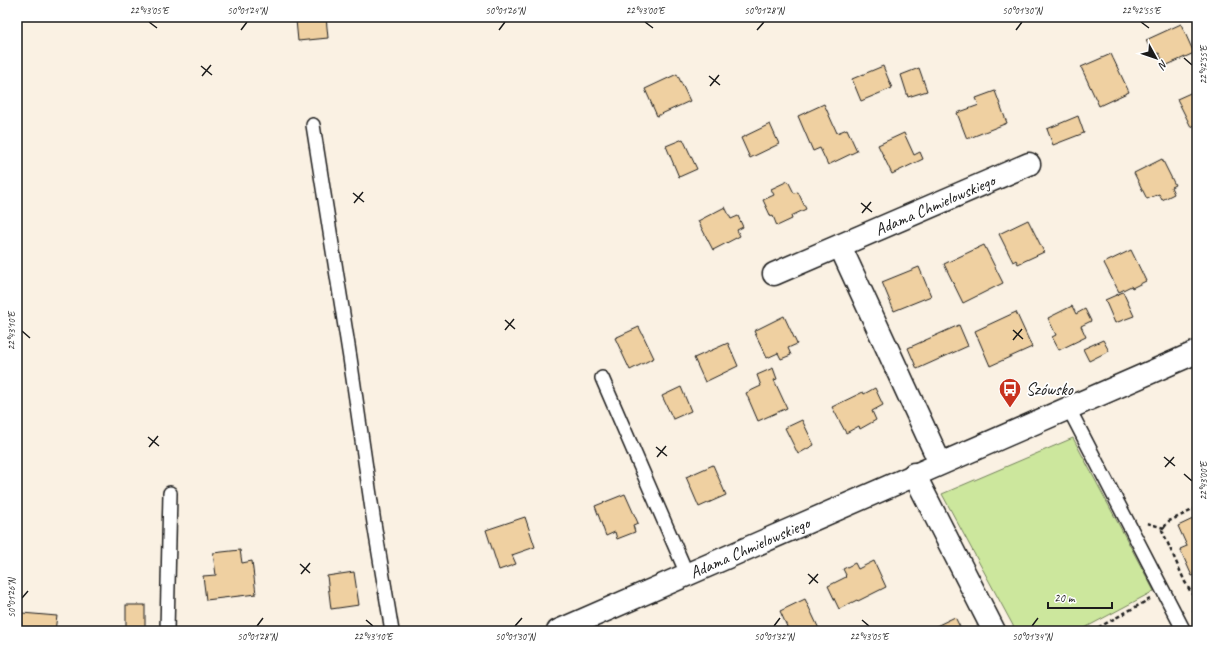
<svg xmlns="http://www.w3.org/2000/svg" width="1214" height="648" viewBox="0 0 1214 648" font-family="Caveat,sans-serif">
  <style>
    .grass { fill: #cce79d; stroke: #74825c }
    .building { fill: #efd0a1; stroke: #1c1c1c }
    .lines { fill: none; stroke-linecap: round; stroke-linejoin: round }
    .lane-casing { stroke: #1c1c1c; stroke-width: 16 }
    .street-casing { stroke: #1c1c1c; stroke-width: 25 }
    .secondary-casing { stroke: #1c1c1c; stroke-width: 25 }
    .path { stroke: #1c1c1c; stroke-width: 2.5; stroke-dasharray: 4 3; stroke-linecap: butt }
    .lane { stroke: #fff; stroke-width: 13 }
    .street { stroke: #fff; stroke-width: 22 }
    .secondary { stroke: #fff; stroke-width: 22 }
    .ticks { fill: none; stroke: #1c1c1c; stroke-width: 1.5 }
    .labels { text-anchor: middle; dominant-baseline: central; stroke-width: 3.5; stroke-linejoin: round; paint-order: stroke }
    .street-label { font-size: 17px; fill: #1c1c1c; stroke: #fff }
    .poi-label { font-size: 17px; fill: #1c1c1c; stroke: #fff; text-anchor: start }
    .neatline { fill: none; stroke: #1c1c1c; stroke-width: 1.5 }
    .ticks-label { font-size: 10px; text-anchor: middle; fill: #1c1c1c }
  </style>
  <rect width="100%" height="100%" fill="#faf1e3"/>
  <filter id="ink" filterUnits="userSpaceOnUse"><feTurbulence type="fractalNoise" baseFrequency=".025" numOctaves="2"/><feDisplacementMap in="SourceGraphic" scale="8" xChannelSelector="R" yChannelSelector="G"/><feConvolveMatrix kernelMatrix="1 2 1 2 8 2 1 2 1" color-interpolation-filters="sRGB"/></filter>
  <g filter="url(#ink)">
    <!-- grass -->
    <path class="grass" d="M1073,438L1154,591L1079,631H1016L942,494Z"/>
    <!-- building -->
    <g class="building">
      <path d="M326,17L328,38L298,41L296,20Z"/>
      <path d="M1181,24L1194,53L1165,66L1159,53L1153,56L1146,40Z"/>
      <path d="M1111,54L1129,92L1099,106L1081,67Z"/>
      <path d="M883,66L892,88L861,101L852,79Z"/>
      <path d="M919,68L927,91L908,97L901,75Z"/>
      <path d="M677,74L690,101L657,116L645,89Z"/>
      <path d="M1197,90V124L1191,127L1177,99Z"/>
      <path d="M995,91L1007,123L967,139L957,113L979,105L976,98Z"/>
      <path d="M824,104L837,133L847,129L857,151L828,165L820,148L813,151L798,116Z"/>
      <path d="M1078,116L1084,133L1053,145L1047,129Z"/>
      <path d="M770,124L779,144L750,158L741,138Z"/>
      <path d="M904,133L914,155L920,152L923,159L892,174L878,145Z"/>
      <path d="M683,139L697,169L679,177L666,146Z"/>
      <path d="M1162,159L1175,185L1171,187L1174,194L1162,200L1159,194L1147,199L1134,173Z"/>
      <path d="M788,181L794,193L798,192L806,209L791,216L792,219L777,226L773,216L771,217L763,200L774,195L771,189Z"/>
      <path d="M725,207L731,219L738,216L743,227L737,230L740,236L713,250L698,221Z"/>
      <path d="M1028,220L1044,252L1018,264L1016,260L1013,262L999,234Z"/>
      <path d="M984,245L1003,283L963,303L944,264Z"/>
      <path d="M1131,250L1146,281L1132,288L1131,286L1119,292L1104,263Z"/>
      <path d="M919,267L931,296L894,311L882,282Z"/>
      <path d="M1123,292L1134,316L1115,323L1105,300Z"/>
      <path d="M1072,306L1076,314L1085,309L1091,321L1081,326L1086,337L1059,350L1052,337L1056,335L1048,318Z"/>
      <path d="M1016,312L1032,347L990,366L975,331Z"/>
      <path d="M784,316L797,344L788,348L791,355L781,359L778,353L767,358L754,331Z"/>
      <path d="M959,325L968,346L917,369L908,348Z"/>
      <path d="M639,327L654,358L630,370L615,338Z"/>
      <path d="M1103,340L1109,351L1089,361L1083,349Z"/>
      <path d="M728,343L738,366L705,382L694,358Z"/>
      <path d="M773,368L777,379L774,380L787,408L758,421L746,393L761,386L757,375Z"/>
      <path d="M681,387L691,411L673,419L662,396Z"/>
      <path d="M875,388L883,405L872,411L876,420L860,429L859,426L846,433L832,407L863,392L864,394Z"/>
      <path d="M802,420L814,445L798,454L785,428Z"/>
      <path d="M713,465L726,495L699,507L686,477Z"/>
      <path d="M625,494L638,523L633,525L635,532L617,539L615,532L606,536L595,506Z"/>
      <path d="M525,517L535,547L512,555L516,564L499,570L486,530Z"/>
      <path d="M1197,517V574L1192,576L1180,549L1187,546L1178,526Z"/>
      <path d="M240,550L242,563L252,561L256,594L206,600L203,576L216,575L213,553Z"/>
      <path d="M874,561L886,587L858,601L857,600L839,609L828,586L846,577L845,576L846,575L843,569L855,563L858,569Z"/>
      <path d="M354,572L359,605L331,609L327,576Z"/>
      <path d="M805,599L820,631H809L808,630L806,631H789L780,611Z"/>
      <rect x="126" y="605" width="19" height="26"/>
      <path d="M22,613L57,616L55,631H19L21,630Z"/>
      <path d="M955,617L962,631H926Z"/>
      <path d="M787,627L789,631H779Z"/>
    </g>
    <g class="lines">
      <!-- lane casing -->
      <g class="lane-casing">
        <g id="lane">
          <path d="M313,125L350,358L374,523L392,631"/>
          <path d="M602,378L687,574"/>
          <path d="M1068,407L1184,631"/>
          <path d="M167,631L170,493"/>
        </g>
      </g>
      <!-- street casing -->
      <g class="street-casing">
        <g id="street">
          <path d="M840,246L940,463"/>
          <path id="s1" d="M774,274L1029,164"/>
          <path d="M914,474L994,631"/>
        </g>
      </g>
      <!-- secondary casing -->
      <g class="secondary-casing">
        <g id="secondary">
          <path id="s2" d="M558,631L1197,352"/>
        </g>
      </g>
      <!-- path -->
      <g class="path">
        <path d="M1197,508L1169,521L1162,530L1185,582L1192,594L1197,596"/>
        <path d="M1147,523L1164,528"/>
        <path d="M1193,612L1197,605"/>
        <path d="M1092,631L1150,599"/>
      </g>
      <!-- lane -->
      <use href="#lane" class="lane"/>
      <!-- street -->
      <use href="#street" class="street"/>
      <!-- secondary -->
      <use href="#secondary" class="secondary"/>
    </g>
  </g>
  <!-- ticks -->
  <path class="ticks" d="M149,22L157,28M645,22L653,28M1141,22L1149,28M241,30L247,22M499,30L505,22M757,30L764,22M1016,30L1022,22M1184,58L1192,65M201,66L212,75M202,76L211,65M709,76L720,85M710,86L719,75M353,193L364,202M354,203L363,192M861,203L872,212M862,213L871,202M505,320L515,329M505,330L514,319M1013,330L1023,339M22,331L30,338M1013,340L1022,329M148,437L159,446M149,447L158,436M656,447L667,456M657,457L666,446M1164,457L1175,466M1165,467L1174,457M1184,474L1192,481M300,564L310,573M301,574L310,563M808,574L818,583M809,584L818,574M22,598L28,591M366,620L373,626M862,620L869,626M257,626L263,618M515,626L522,618M774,626L780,618M1032,626L1038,618"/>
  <!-- icons -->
  <defs>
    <g id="bus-pin" transform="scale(1.15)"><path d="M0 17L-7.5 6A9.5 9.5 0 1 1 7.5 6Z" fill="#c8321e" stroke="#fff"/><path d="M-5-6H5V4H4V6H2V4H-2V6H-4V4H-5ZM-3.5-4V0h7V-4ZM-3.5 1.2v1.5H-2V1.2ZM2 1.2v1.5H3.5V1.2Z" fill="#fff"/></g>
  </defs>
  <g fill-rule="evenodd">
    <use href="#bus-pin" x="1010" y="389"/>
  </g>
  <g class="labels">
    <!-- street labels -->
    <g class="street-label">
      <text stroke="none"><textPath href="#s1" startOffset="175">Adama Chmielowskiego</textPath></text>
      <text stroke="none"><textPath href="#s2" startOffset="209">Adama Chmielowskiego</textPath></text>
    </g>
    <!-- poi labels -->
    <g class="poi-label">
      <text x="1026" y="389">Szówsko</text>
    </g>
  </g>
  <!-- margin -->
  <rect width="1214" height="648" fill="none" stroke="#fff" stroke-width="44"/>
  <!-- north arrow -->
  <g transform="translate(1156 58) rotate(130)" stroke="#ffffff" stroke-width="3" paint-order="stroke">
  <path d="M0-3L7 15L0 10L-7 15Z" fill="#1c1c1c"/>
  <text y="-6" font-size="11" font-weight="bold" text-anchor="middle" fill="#1c1c1c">N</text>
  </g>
  <!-- scale -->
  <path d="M1048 602v6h64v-6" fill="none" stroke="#1c1c1c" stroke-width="2"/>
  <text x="1054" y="602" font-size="12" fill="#1c1c1c" stroke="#ffffff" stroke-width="3" paint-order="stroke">20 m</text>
  <rect x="22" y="22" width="1170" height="604" class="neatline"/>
  <g class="ticks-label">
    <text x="149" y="14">22°43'05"E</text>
    <text x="247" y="14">50°01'24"N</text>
    <text x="505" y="14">50°01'26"N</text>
    <text x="645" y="14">22°43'00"E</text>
    <text x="764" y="14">50°01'28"N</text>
    <text x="1022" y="14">50°01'30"N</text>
    <text x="1141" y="14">22°42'55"E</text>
    <text transform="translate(1203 65) rotate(-90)" y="4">22°42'55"E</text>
    <text transform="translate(11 331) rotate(-90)" y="4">22°43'10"E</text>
    <text transform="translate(1203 481) rotate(-90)" y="4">22°43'00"E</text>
    <text transform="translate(11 598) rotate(-90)" y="4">50°01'26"N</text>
    <text x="257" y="640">50°01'28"N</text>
    <text x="373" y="640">22°43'10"E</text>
    <text x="515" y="640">50°01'30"N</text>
    <text x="774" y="640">50°01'32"N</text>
    <text x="869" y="640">22°43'05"E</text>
    <text x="1032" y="640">50°01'34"N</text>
  </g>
</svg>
